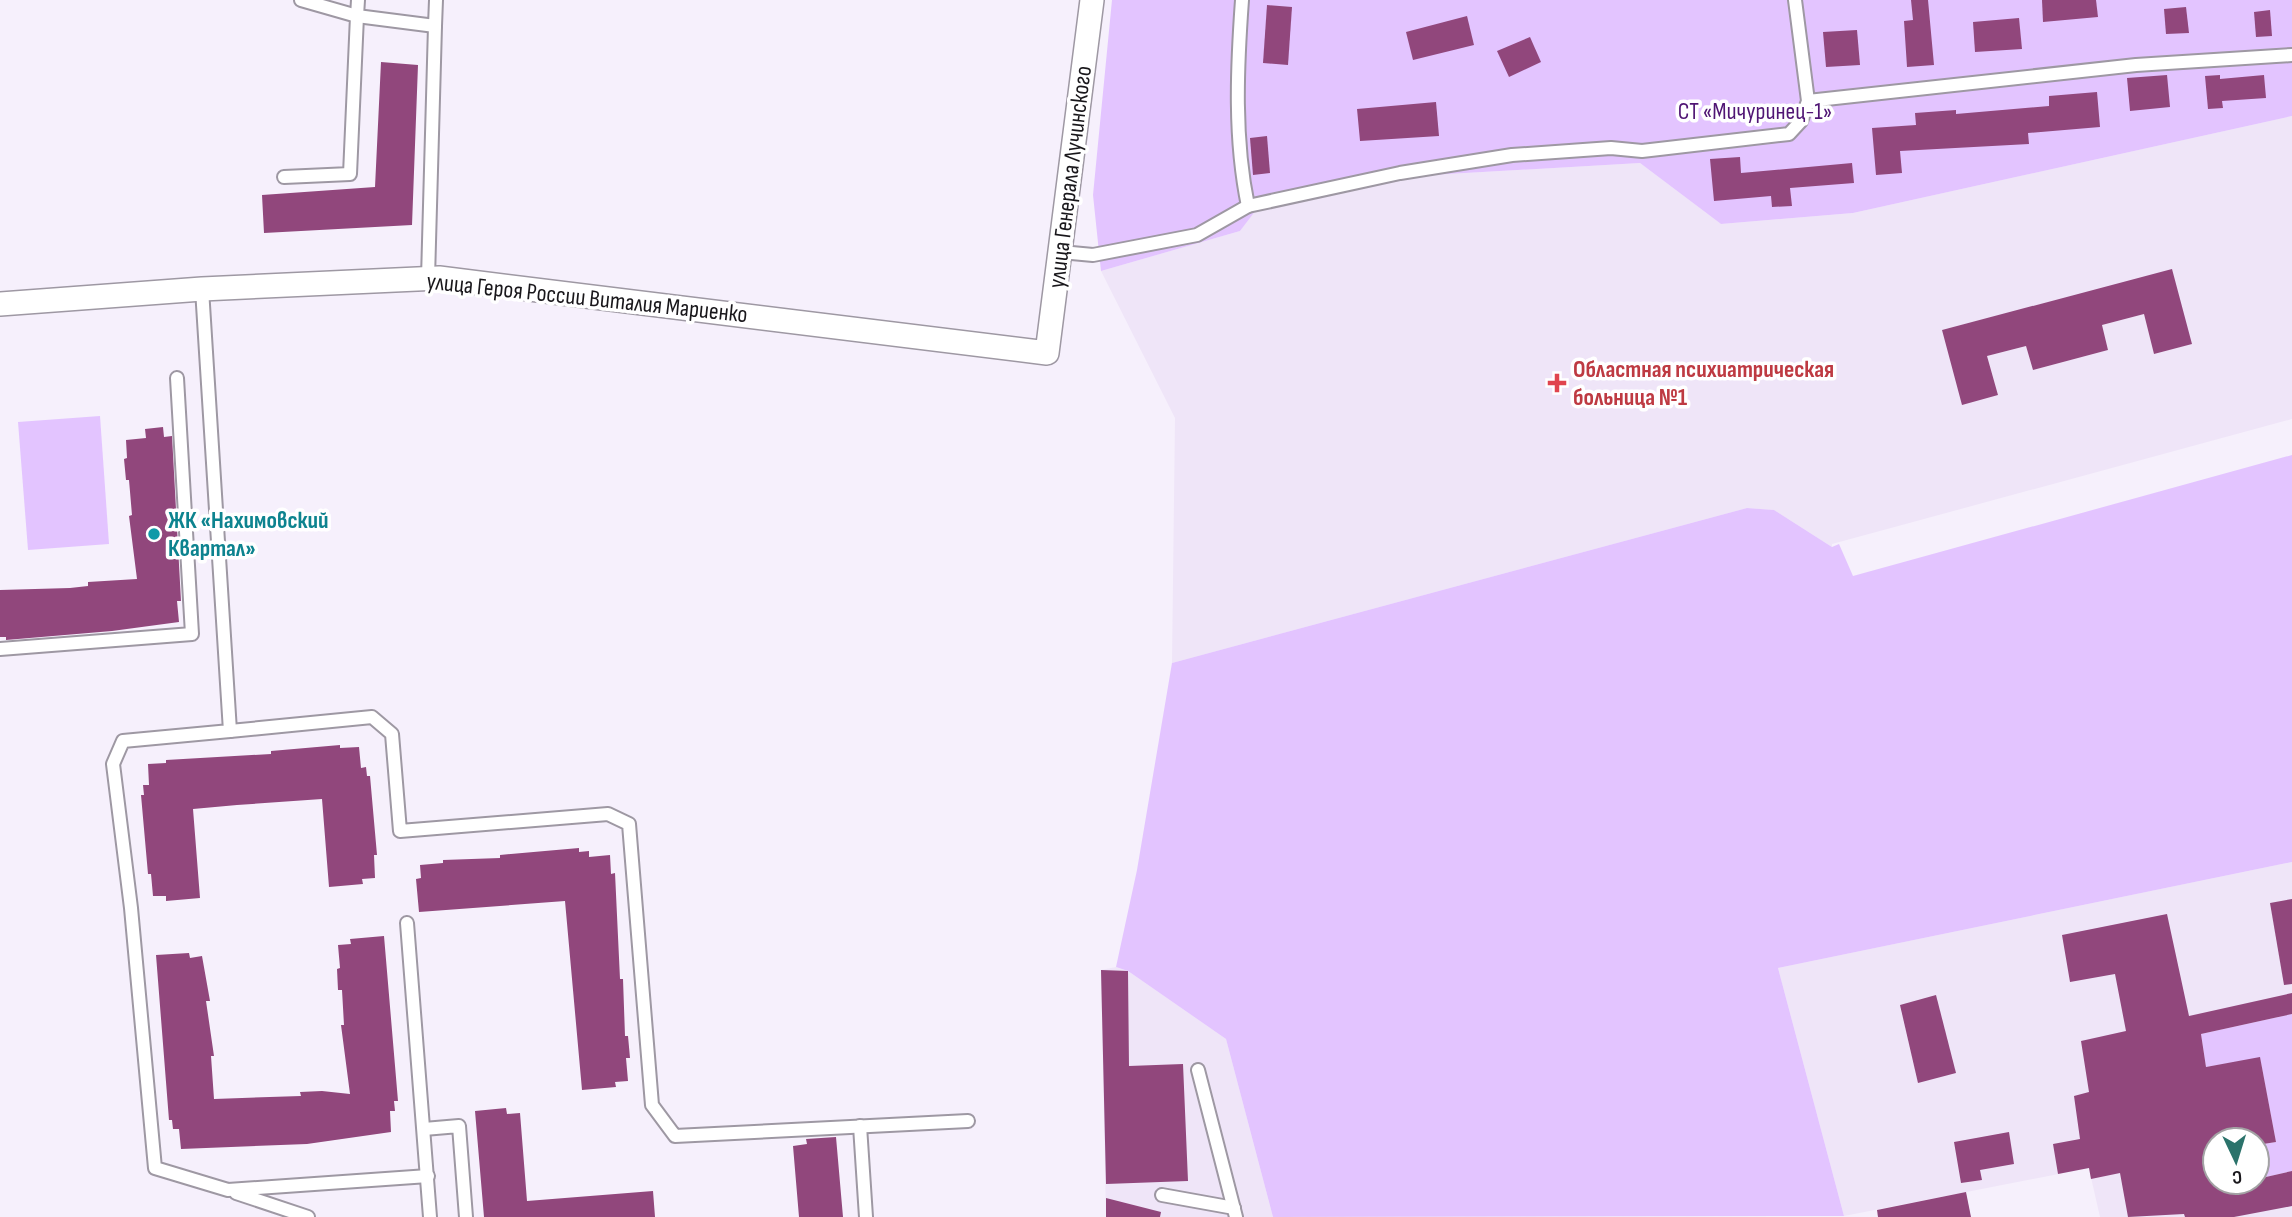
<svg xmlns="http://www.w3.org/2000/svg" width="2292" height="1217" viewBox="0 0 2292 1217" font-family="'Sofia Sans Condensed',sans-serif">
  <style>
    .built { fill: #efe5f8; fill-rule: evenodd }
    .green { fill: #e3c4ff }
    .building { fill: #91477c }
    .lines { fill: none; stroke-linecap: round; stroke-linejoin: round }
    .service-casing { stroke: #9e98a3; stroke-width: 16 }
    .minor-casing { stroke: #9e98a3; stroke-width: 26 }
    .service { stroke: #fff; stroke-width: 12 }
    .minor { stroke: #fff; stroke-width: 23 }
    .health-dot { fill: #e0444e; stroke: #fff; stroke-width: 2.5 }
    .culture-dot { fill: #0f9aa8; stroke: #fff; stroke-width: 2.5 }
    .labels { text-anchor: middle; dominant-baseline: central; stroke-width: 7; stroke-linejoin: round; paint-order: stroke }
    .park-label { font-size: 24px; fill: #501574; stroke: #fff }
    .street-label { font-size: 24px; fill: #19171b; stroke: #fff }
    .health-label { font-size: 24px; font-weight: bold; fill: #be3a42; stroke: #fff; text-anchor: start }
    .culture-label { font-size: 24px; font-weight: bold; fill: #0d838f; stroke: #fff; text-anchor: start }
  </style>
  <rect width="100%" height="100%" fill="#f6f0fc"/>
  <!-- built -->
  <g class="built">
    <path d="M2292,116V419L1832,544V547L1774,510L1747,508L1172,663L1175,418L1101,271L1240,231L1255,210L1395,177L1640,163L1721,224L1853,213ZM2172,270L2191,344L2154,354L2144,314L2102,325L2108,350L2033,370L2026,346L1987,356L1998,395L1942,330Z"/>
    <path d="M2292,862V1217H2100L2087,1160L2074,1171L1844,1216L1778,968ZM2215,1140H2257V1182H2215Z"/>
    <path d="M1116,967L1128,971L1226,1039L1273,1217H1106L1101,970Z"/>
  </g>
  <!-- green -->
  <g class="green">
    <path d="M1112,0H2292V116L1853,213L1721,224L1640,163L1395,177L1256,210L1240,231L1101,271L1093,195Z"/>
    <path d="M100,416L109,544L28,550L18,422Z"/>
    <path d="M2292,455V862L1778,968L1844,1216L1273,1217L1226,1039L1128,971L1116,967L1137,870L1172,663L1747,508L1774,510L1832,547L1839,544L1853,576Z"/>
    <path d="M2292,1014V1171L2257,1179V1153L2265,1152L2264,1144L2276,1142L2260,1058L2206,1067L2201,1034Z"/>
  </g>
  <!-- building -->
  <g class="building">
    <path d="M1911,0H1928L1934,65L1907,67L1904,21L1913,20Z"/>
    <path d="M2042,0H2096L2098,17L2043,22Z"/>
    <path d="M1267,5L1292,7L1288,65L1263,63Z"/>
    <path d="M2186,7L2189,33L2166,34L2164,9Z"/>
    <path d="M2270,10L2272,36L2256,37L2254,12Z"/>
    <path d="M1467,16L1474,45L1413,60L1406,32Z"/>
    <path d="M2019,18L2022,49L1975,52L1973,22Z"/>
    <path d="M1857,30L1860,65L1826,67L1823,32Z"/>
    <path d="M1530,37L1541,62L1509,77L1497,51Z"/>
    <path d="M381,62L418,65L412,225L264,233L262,195L375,187Z"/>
    <path d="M2167,75L2170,107L2130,111L2127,78Z"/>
    <path d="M2220,75V79L2264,75L2266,98L2222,101L2223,108L2208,109L2205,76Z"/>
    <path d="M2097,92L2100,127L2028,133L2029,144L1900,151L1902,173L1876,175L1872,128L1916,125L1915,113L1956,110V114L2049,106V96Z"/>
    <path d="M1436,102L1439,136L1360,141L1357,109Z"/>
    <path d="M1267,136L1270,173L1253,175L1250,138Z"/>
    <path d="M1740,157L1741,173L1852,163L1854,183L1790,188L1792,206L1772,207L1771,196L1714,201L1710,159Z"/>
    <path d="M2172,269L2192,344L2154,354L2144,314L2102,325L2108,350L2033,370L2026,346L1987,356L1998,395L1962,405L1942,330Z"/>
    <path d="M163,427L164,437L172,436L181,601H177L179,622L112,631L6,640V637H0V590L70,588L88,586V582L137,579L129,516L132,515L129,480H126L124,459L127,458L126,440L146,438L145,429Z"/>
    <path d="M340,745V748L359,747L361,768L366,767L367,776H370L377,855H374L375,878L362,879L363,884L329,887L322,799L237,805L193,809L200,898L166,901V896H153L151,874H148L141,795H144L143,785H149L148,764L166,763V760L271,754V751Z"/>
    <path d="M579,848V852L589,851V857L610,855L611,874L615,873L620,979H623L625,1036H628L630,1058H626L628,1081L615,1082L616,1087L582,1090L565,901L419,912L416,879L421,878L420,865L443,863V860L500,858V855Z"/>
    <path d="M2292,899V984L2284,985L2270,903Z"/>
    <path d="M2167,914L2189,1016L2292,993V1014L2201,1034L2206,1067L2260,1057L2276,1142L2257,1145V1140H2215V1182H2257V1179L2292,1171V1206L2234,1217H2185L2184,1214L2128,1217L2120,1173L2091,1179L2089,1168L2058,1174L2053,1144L2080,1139L2074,1096L2089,1092L2081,1041L2126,1031L2115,974L2070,982L2062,935Z"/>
    <path d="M384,936L398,1101H394L395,1111H390L391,1132L307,1144L181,1149L179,1129H173L172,1120H169L156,955L189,953L190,958L202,956L210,1001H206L214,1056H211L214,1099L301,1096L300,1092L322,1091L350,1094L341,1025H344L342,990H338L337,969L340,968L338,945L351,944L350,939Z"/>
    <path d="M1101,970L1128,971L1129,1066L1183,1064L1188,1181L1106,1184Z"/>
    <path d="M1936,995L1956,1073L1918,1083L1900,1005Z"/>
    <path d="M506,1108L507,1114L520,1113L527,1201L653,1191L655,1217H484L475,1111Z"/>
    <path d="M2009,1132L2014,1164L1980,1170L1982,1180L1961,1183L1954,1142Z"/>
    <path d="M836,1137L843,1217H799L793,1146L807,1144L806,1139Z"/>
    <path d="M1966,1192L1971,1217H1878L1877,1210Z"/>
    <path d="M1106,1198L1161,1212L1160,1217H1106Z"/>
  </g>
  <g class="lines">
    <!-- service casing -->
    <g class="service-casing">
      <g id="service">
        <path d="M358,0L357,16L435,26L436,0"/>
        <path d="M1242,0C1237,69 1234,139 1248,206L1400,173L1512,155L1611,148L1642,151L1789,134L1801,121L1808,101L1795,0"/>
        <path d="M1808,101L2136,65L2292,55"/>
        <path d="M284,177L350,174L357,16L301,0"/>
        <path d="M1061,252L1093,255L1197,235L1248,206"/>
        <path d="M428,278L435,26"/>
        <path d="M202,289L230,731L123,741L113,764L131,908L155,1168L228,1190L428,1176"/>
        <path d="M0,649L192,634L177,378"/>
        <path d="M230,731L372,717L392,734L400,831L608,814L629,824L652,1105L675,1136L968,1121"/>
        <path d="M407,923L430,1217"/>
        <path d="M1198,1070L1236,1217"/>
        <path d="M860,1126L866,1217"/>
        <path d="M424,1129L459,1126L466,1217"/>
        <path d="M236,1193L308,1217"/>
        <path d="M1162,1195L1234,1208"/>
      </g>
    </g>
    <!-- minor casing -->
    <g class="minor-casing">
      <path id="minor" d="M0,304L202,289L439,278L1047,353L1092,0"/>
    </g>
    <!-- service -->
    <use href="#service" class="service"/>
    <!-- minor -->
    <use href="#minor" class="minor"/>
  </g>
  <!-- markers -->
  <path class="health-dot" d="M1553.5 372.5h7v7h7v7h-7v7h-7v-7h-7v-7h7z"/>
  <circle class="culture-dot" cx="154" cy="534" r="7"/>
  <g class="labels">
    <!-- park labels -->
    <g class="park-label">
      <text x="1755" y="111">СТ «Мичуринец-1»</text>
    </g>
    <!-- street labels -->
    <g class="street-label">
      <text transform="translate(1070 177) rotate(-83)">улица Генерала Лучинского</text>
      <text transform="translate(587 298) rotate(6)">улица Героя России Виталия Мариенко</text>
    </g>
    <!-- health labels -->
    <g class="health-label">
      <text x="1573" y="369">Областная психиатрическая<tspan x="1573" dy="28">больница №1</tspan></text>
    </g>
    <!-- culture labels -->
    <g class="culture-label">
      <text x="168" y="520">ЖК «Нахимовский<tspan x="168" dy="28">Квартал»</tspan></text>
    </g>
  </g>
  <!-- north arrow -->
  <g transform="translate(2236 1161) rotate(176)"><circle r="33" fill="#ffffff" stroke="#a3a2a4" stroke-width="2"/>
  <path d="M0-5L12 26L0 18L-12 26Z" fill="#2b736b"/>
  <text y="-10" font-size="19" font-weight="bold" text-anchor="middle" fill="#19171b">С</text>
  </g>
</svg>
